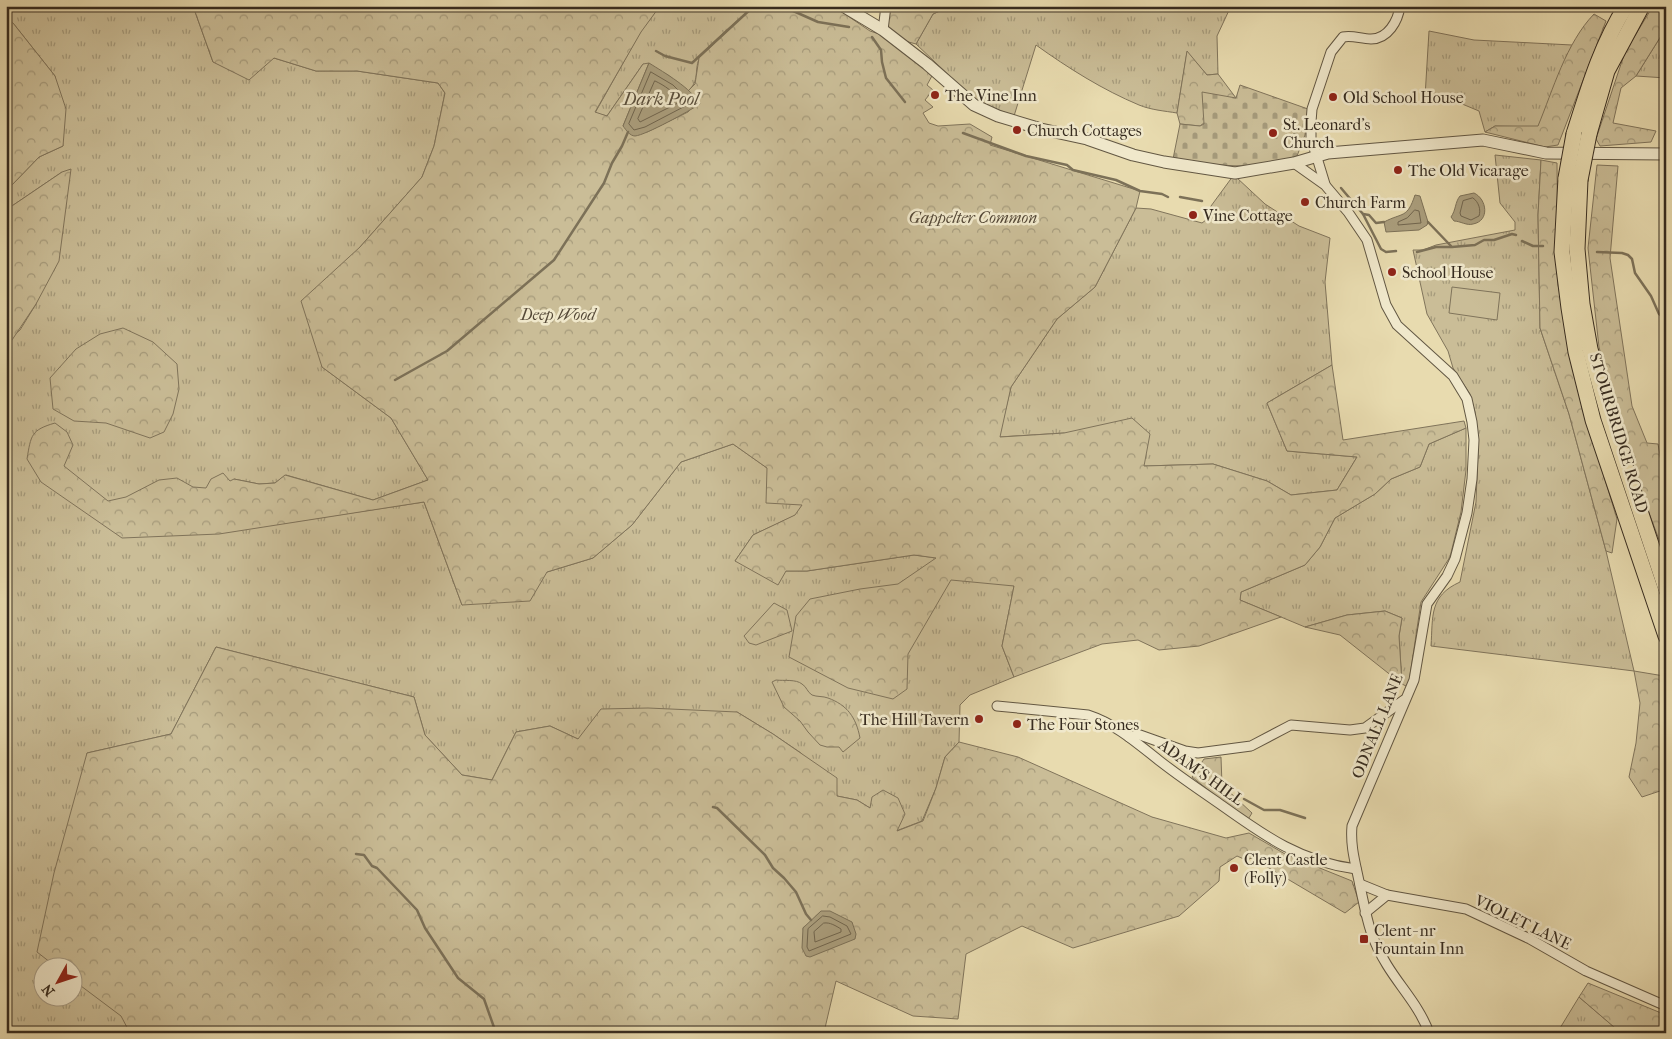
<svg xmlns="http://www.w3.org/2000/svg" width="1672" height="1039" viewBox="0 0 1672 1039" font-family="'IM FELL French Canon',serif">
  <style>
    .grass { fill: url(#grass-tufts); stroke: #80745b }
    .forest { fill: url(#forest-crowns); stroke: #80745b }
    .cemetery { fill: url(#cemetery-stones); stroke: #80745b }
    .garden { fill: #cabd97; stroke: #80745b }
    .water { fill: #ab9f7e; stroke: #7c7158 }
    .lines { fill: none; stroke-linecap: round; stroke-linejoin: round }
    .shore { stroke: #70654e; stroke-width: 1 }
    .stream { stroke: #7c7158; stroke-width: 2.5 }
    .minor-casing { stroke: #625743; stroke-width: 11 }
    .tertiary-casing { stroke: #625743; stroke-width: 13 }
    .trunk-casing { stroke: #362b1f; stroke-width: 17 }
    .minor { stroke: #f0e8cb; stroke-width: 9 }
    .tertiary { stroke: #f0e8cb; stroke-width: 11 }
    .trunk { stroke: #e8dbaf; stroke-width: 15 }
    .trunk-bridge-casing { stroke: #362b1f; stroke-width: 17; stroke-linecap: butt }
    .trunk-bridge { stroke: #e8dbaf; stroke-width: 15 }
    .poi-dot { fill: #8f2418; stroke: #f0e8cb; stroke-width: 2 }
    .labels { text-anchor: middle; dominant-baseline: central; stroke-width: 5; stroke-linejoin: round; paint-order: stroke }
    .poi-label { font-size: 16px; fill: #362b1f; stroke: #f0e8cb; text-anchor: start }
    .park-label { font-size: 16px; font-style: italic; fill: #544837; stroke: #f0e8cb }
    .street-label { font-size: 16px; fill: #362b1f; stroke: #f0e8cb }
    .water-label { font-size: 18px; font-style: italic; fill: #594e3c; stroke: #f0e8cb }
  </style>
  <defs>
    <pattern id="grass-tufts" width="24" height="20" patternUnits="userSpaceOnUse" patternTransform="scale(1.25)"><rect width="24" height="20" fill="#cabd97"/><path d="M3 7l-1-3M5 7V3M7 7l1-3M15 17l-1-3M17 17v-4M19 17l1-3" fill="none" stroke="#a59a7b"/></pattern>
    <pattern id="forest-crowns" width="20" height="18" patternUnits="userSpaceOnUse" patternTransform="scale(1.25)"><rect width="20" height="18" fill="#cabd97"/><path d="M2 6a3 3 0 1 1 6 0M12 15a3 3 0 1 1 6 0" fill="none" stroke="#a59a7b"/></pattern>
    <pattern id="cemetery-stones" width="16" height="16" patternUnits="userSpaceOnUse" patternTransform="scale(1.25)"><rect width="16" height="16" fill="#cabd97"/><path d="M2 7V4a2 2 0 0 1 4 0v3zM10 15v-3a2 2 0 0 1 4 0v3z" fill="#a59a7b"/></pattern>
  </defs>
  <rect width="100%" height="100%" fill="#e8dbaf"/>
  <filter id="stains"><feTurbulence type="fractalNoise" baseFrequency=".004" numOctaves="4"/><feColorMatrix values="0 0 0 0 .2 0 0 0 0 .09 0 0 0 0 .02 0 0 0 .5 -.17"/></filter>
  <radialGradient id="worn" r=".72"><stop offset=".6" stop-color="#630" stop-opacity="0"/><stop offset="1" stop-color="#630" stop-opacity=".3"/></radialGradient>
  <!-- grass -->
  <g class="grass">
    <path d="M6,6H193L213,62L274,58L316,71H357L438,83L445,93L434,146L422,177L360,247L322,367L391,418L428,480L373,500L286,475L275,483L259,484L234,479L219,533L424,502L462,605L547,572L593,558L632,525L681,462L733,444L767,468L803,504L796,515L753,535L735,561L786,571H807L914,555L937,558L1014,586L1002,646L1014,677L970,695L960,705L959,742L945,757L936,788L922,821L896,831L870,808L857,800L837,796L836,791L801,753L773,734L737,712L578,739L550,726L516,732L492,780L462,775L425,735L414,697L216,647L171,734L87,753L65,966H42V996H72L73,970L188,1033H6V342L20,330L36,304L62,172L6,210V188L10,187L39,157L63,146L55,76L13,23L6,19Z"/>
    <path d="M660,6H754C744,15 703,49 699,59C694,72 700,80 688,91L668,75L643,64L607,116L595,113L641,31Z"/>
    <path d="M951,6H1231L1217,36L1218,74L1207,75L1187,52L1177,113C1165,111 1151,110 1139,105C1103,90 1068,68 1036,45L1014,116L976,101L916,44L933,14Z"/>
    <path d="M1666,28V78L1636,76Z"/>
    <path d="M1429,31L1474,40L1572,45L1538,127L1495,126L1485,132L1479,111L1443,96L1425,97Z"/>
    <path d="M1495,155L1541,160L1538,215L1540,328L1569,414L1606,551L1634,671L1431,646C1433,616 1429,596 1460,582L1476,502L1478,452L1475,412L1470,394L1453,368L1448,351L1427,314L1413,250H1423L1436,245L1515,230V222L1500,203Z"/>
    <path d="M1233,176L1236,177L1265,204L1299,226L1330,238L1325,282L1332,365L1267,403L1287,451L1357,457L1337,490L1291,495L1267,481L1213,464L1144,466L1064,433L999,437L1011,387L1057,319L1095,287L1136,208L1151,209L1202,223L1206,220L1211,206Z"/>
    <path d="M1466,428V470L1461,512L1450,557L1421,602L1409,682L1406,686L1402,684L1399,636L1402,618L1385,611L1347,615L1305,627L1240,600L1241,592L1305,565L1320,547L1335,518L1375,494L1391,479L1420,467L1429,444Z"/>
    <path d="M1579,997L1621,1033H1557Z"/>
  </g>
  <!-- forest -->
  <g class="forest">
    <path d="M193,6H660L641,32L595,112L607,116L643,64L649,63L623,126L647,132L688,112L698,100L688,91L695,84L699,58L753,7L833,6L870,31L879,34L933,74L927,85L933,90L925,100L933,107L923,113L929,123L938,126L970,124L992,137L990,145L1140,191L1136,208L1095,287L1057,319L1011,387L1000,437L1064,433L1132,418L1150,434L1144,466L1213,464L1267,481L1291,495L1337,490L1357,457L1287,451L1267,403L1332,365L1343,440L1464,421L1466,428L1429,444L1420,467L1391,479L1375,494L1335,518L1320,547L1305,565L1241,592L1240,600L1281,617L1199,646L1159,650L1138,640L1102,644L1014,677L1002,646L1014,586L951,580L908,654L907,689L893,699L848,688L789,657L796,616L810,599L860,589L898,584L936,558L914,555L807,571H786L778,585L735,561L753,535L795,515L802,505L766,503L767,468L733,444L681,462L632,525L593,558L547,572L530,601L462,605L424,502L219,534L122,538L41,482L27,459C31,435 31,430 55,423L67,432L73,445L64,466L108,501L126,497L159,480L177,478L193,487L206,488L211,479L223,473L230,481L234,479L259,484L275,483L285,475L373,500L428,480L391,418L322,367L301,301L360,247L422,177L434,146L445,93L438,83L357,71H316L274,58L249,80L213,62Z"/>
    <path d="M890,6H951L933,14L916,44L905,41L887,26Z"/>
    <path d="M1653,6H1666V28L1636,76L1621,88L1613,123L1656,131L1651,142L1600,146L1596,139L1625,52Z"/>
    <path d="M1594,14L1606,21L1558,145L1545,147L1485,132L1495,126H1538C1553,90 1566,43 1594,14Z"/>
    <path d="M6,19L13,23L55,76L66,109L63,146L39,157L10,187L6,188Z"/>
    <path d="M1187,51L1207,75L1218,74L1236,98L1200,126L1180,124L1177,113Z"/>
    <path d="M1541,160L1557,163L1558,285L1587,420L1617,519L1612,553L1606,551L1569,414L1540,328L1538,215Z"/>
    <path d="M1597,165L1618,166L1610,258L1632,406L1647,443L1658,444L1666,488V558L1627,455L1599,347L1588,248Z"/>
    <path d="M71,169L59,261L36,304L6,349V210L62,172Z"/>
    <path d="M123,328L153,342L177,364L179,389L173,414L164,432L150,438L106,423L74,421L53,409L50,378L76,349L100,334Z"/>
    <path d="M774,603L787,610L792,631L756,645L749,643L744,636Z"/>
    <path d="M1385,611L1402,618L1399,636L1402,684L1340,635L1305,627L1347,615Z"/>
    <path d="M216,647L414,697L425,735L462,775L492,780L516,732L550,726L578,739L601,709L648,708L737,712L773,734L837,778V796L857,800L870,808L872,797L883,790L898,798L905,814L897,831L923,821L936,788L945,757L959,742L1018,757L1152,817L1226,838L1249,833L1285,854L1352,881L1359,902L1345,913L1252,858L1246,860L1237,856L1220,867L1219,881L1179,916L1073,948L1022,926L966,954L958,1019L913,1016L836,981L825,1028L816,1033H130L121,1016L73,980L72,966H55L37,952L54,873L87,753L171,734Z"/>
    <path d="M1634,671L1664,676L1666,680V792L1663,790L1642,797L1629,777L1636,743L1640,703Z"/>
    <path d="M776,680C784,681 796,679 802,684C807,687 807,692 812,695C817,697 823,696 828,698C847,705 856,717 860,738L843,752L839,747H827L820,745L808,732L800,721L784,707L772,682Z"/>
    <path d="M1221,757L1222,785L1252,813L1247,821L1192,777L1204,759Z"/>
    <path d="M1588,983L1666,1015V1033H1621L1579,997Z"/>
  </g>
  <!-- cemetery -->
  <path class="cemetery" d="M1240,85L1308,109L1305,135L1297,156C1253,172 1217,165 1173,159L1180,124L1200,126L1204,124L1202,92L1236,98Z"/>
  <!-- garden -->
  <path class="garden" d="M1452,287L1500,293L1497,320L1449,313Z"/>
  <!-- water -->
  <g class="water">
    <path d="M649,63C665,73 691,88 700,104C689,111 646,135 635,136C630,136 626,130 623,126Z"/>
    <path d="M1474,193C1487,199 1490,221 1473,224C1467,226 1460,221 1454,221L1451,217C1456,210 1455,202 1460,196Z"/>
    <path d="M1415,195L1420,196L1428,222L1427,225L1419,230L1386,232L1384,222C1403,212 1407,219 1415,195Z"/>
    <path d="M821,911H830L852,922L856,934L855,939L810,957L806,956L802,948L803,928Z"/>
  </g>
  <g class="lines">
    <!-- shore -->
    <g class="shore">
      <path d="M651,72L673,85L691,103L645,127L634,130L629,124Z"/>
      <path d="M655,81C664,85 676,93 680,102L640,122L638,119Z"/>
      <path d="M1473,198C1479,202 1481,210 1479,216L1471,220L1461,216L1460,213L1463,201Z"/>
      <path d="M1415,210L1419,211L1421,223L1398,225V222L1407,218Z"/>
      <path d="M823,916L830,917L847,926L851,934L809,951L807,947L808,929Z"/>
      <path d="M824,923C830,922 836,926 841,929V932L815,942L814,932Z"/>
    </g>
    <!-- stream -->
    <g class="stream">
      <path d="M782,6L818,22L849,27"/>
      <path d="M872,37L881,50L882,62L886,78L905,102"/>
      <path d="M656,51L665,56L692,63L754,6"/>
      <path d="M963,133L1026,156L1067,165L1073,170L1116,180L1140,191L1162,194L1168,197"/>
      <path d="M1341,188L1363,214L1381,249L1386,252L1396,251"/>
      <path d="M1180,197L1202,201"/>
      <path d="M1363,214L1369,215L1376,223L1384,222"/>
      <path d="M1428,222L1451,246"/>
      <path d="M1522,241L1533,246H1543"/>
      <path d="M1417,252L1436,247H1452L1475,245L1484,240H1494L1512,234L1516,235"/>
      <path d="M1597,252L1622,253L1628,255L1632,259L1635,273L1651,296L1659,314L1666,319"/>
      <path d="M395,380L447,351L554,260L604,183L612,163L622,146L628,132"/>
      <path d="M1244,799L1264,810H1280L1305,818"/>
      <path d="M713,807L717,808L765,855L773,868L784,878L796,892L806,914L811,920"/>
      <path d="M356,854L364,855L372,866L377,868L417,910L425,928L458,978L484,999L496,1033"/>
    </g>
    <!-- minor casing -->
    <g class="minor-casing">
      <g id="minor">
        <path d="M883,30L886,6"/>
        <path d="M1294,163L1325,185L1348,212L1367,240L1386,305L1397,325L1453,376L1467,399L1472,422L1474,440L1472,479L1467,513L1455,559L1447,576L1427,604L1414,680L1352,826C1350,847 1356,865 1360,886C1367,918 1369,936 1387,965C1401,988 1420,1007 1429,1033"/>
        <path d="M1325,184L1311,138V122L1312,109L1331,52L1343,37C1353,35 1361,39 1371,39C1388,39 1398,21 1400,6"/>
        <path d="M997,706L1088,715C1116,724 1138,744 1161,762C1179,776 1198,789 1217,802C1262,834 1299,862 1356,869"/>
        <path d="M1129,737L1140,735L1185,751L1198,753L1251,746L1291,725L1350,730L1365,728L1404,700"/>
        <path d="M1360,884L1387,895L1466,909L1530,939L1586,971L1666,1006"/>
        <path d="M1365,913L1387,895"/>
      </g>
    </g>
    <!-- tertiary casing -->
    <g class="tertiary-casing">
      <path id="tertiary" d="M843,6L883,30L927,64L974,105L998,116L1041,129L1087,139L1133,155L1164,162L1235,173L1294,163L1328,153L1483,140L1546,153L1666,154"/>
    </g>
    <!-- trunk casing -->
    <g class="trunk-casing">
      <g id="trunk">
        <path d="M1574,134C1588,90 1601,45 1626,6"/>
        <path d="M1589,134L1607,71L1642,6"/>
        <path d="M1566,178L1562,252L1569,308L1576,352L1593,420L1666,636"/>
        <path d="M1580,180L1577,249L1582,304L1590,349L1609,418L1666,589"/>
      </g>
    </g>
    <!-- minor -->
    <use href="#minor" class="minor"/>
    <!-- tertiary -->
    <use href="#tertiary" class="tertiary"/>
    <!-- trunk -->
    <use href="#trunk" class="trunk"/>
    <!-- trunk-bridge casing -->
    <g class="trunk-bridge-casing">
      <g id="trunk-bridge">
        <path d="M1566,178L1574,134"/>
        <path d="M1580,180L1589,134"/>
      </g>
    </g>
    <!-- trunk-bridge -->
    <use href="#trunk-bridge" class="trunk-bridge"/>
  </g>
  <!-- markers -->
  <g class="poi-dot">
    <circle cx="935" cy="95" r="5"/>
    <circle cx="1333" cy="97" r="5"/>
    <circle cx="1017" cy="130" r="5"/>
    <circle cx="1273" cy="133" r="5"/>
    <circle cx="1398" cy="170" r="5"/>
    <circle cx="1305" cy="202" r="5"/>
    <circle cx="1193" cy="215" r="5"/>
    <circle cx="1392" cy="272" r="5"/>
    <circle cx="979" cy="719" r="5"/>
    <circle cx="1017" cy="724" r="5"/>
    <circle cx="1234" cy="868" r="5"/>
    <rect x="1359" y="934" width="10" height="10" rx="2.5"/>
  </g>
  <g class="labels">
    <!-- poi labels -->
    <g class="poi-label">
      <text x="945" y="95">The Vine Inn</text>
      <text x="1343" y="97">Old School House</text>
      <text x="1283" y="124">St. Leonard's<tspan x="1283" dy="18">Church</tspan></text>
      <text x="1027" y="130">Church Cottages</text>
      <text x="1408" y="170">The Old Vicarage</text>
      <text x="1315" y="202">Church Farm</text>
      <text x="1203" y="215">Vine Cottage</text>
      <text x="1402" y="272">School House</text>
      <text x="969" y="719" text-anchor="end">The Hill Tavern</text>
      <text x="1027" y="724">The Four Stones</text>
      <text x="1244" y="859">Clent Castle<tspan x="1244" dy="18">(Folly)</tspan></text>
      <text x="1374" y="930">Clent- nr<tspan x="1374" dy="18">Fountain Inn</tspan></text>
    </g>
    <!-- park labels -->
    <g class="park-label">
      <text x="973" y="217">Gappelter Common</text>
      <text x="558" y="314">Deep Wood</text>
    </g>
    <!-- street labels -->
    <g class="street-label">
      <text transform="translate(1619 433) rotate(73)">STOURBRIDGE ROAD</text>
      <text transform="translate(1377 726) rotate(-68)">ODNALL LANE</text>
      <text transform="translate(1201 772) rotate(36)">ADAM'S HILL</text>
      <text transform="translate(1523 922) rotate(26)">VIOLET LANE</text>
    </g>
    <!-- water labels -->
    <g class="water-label">
      <text x="661" y="99">Dark Pool</text>
    </g>
  </g>
  <!-- margin -->
  <rect width="1672" height="1039" fill="none" stroke="#e8dbaf" stroke-width="25"/>
  <rect x="8" y="8" width="1657" height="1024" fill="none" stroke="#362b1f" stroke-width="2.5"/>
  <rect x="12" y="12" width="1647" height="1014" fill="none" stroke="#362b1f"/>
  <!-- north arrow -->
  <g transform="translate(58 982) rotate(230)"><circle r="24" fill="#f0e8cb" stroke="#a69c86"/>
  <path d="M0-4L9 19L0 12L-9 19Z" fill="#8f2418"/>
  <text y="-8" font-size="14" font-weight="bold" text-anchor="middle" fill="#362b1f">N</text>
  </g>
  <rect width="100%" height="100%" filter="url(#stains)"/>
  <rect width="100%" height="100%" fill="url(#worn)"/>
</svg>
